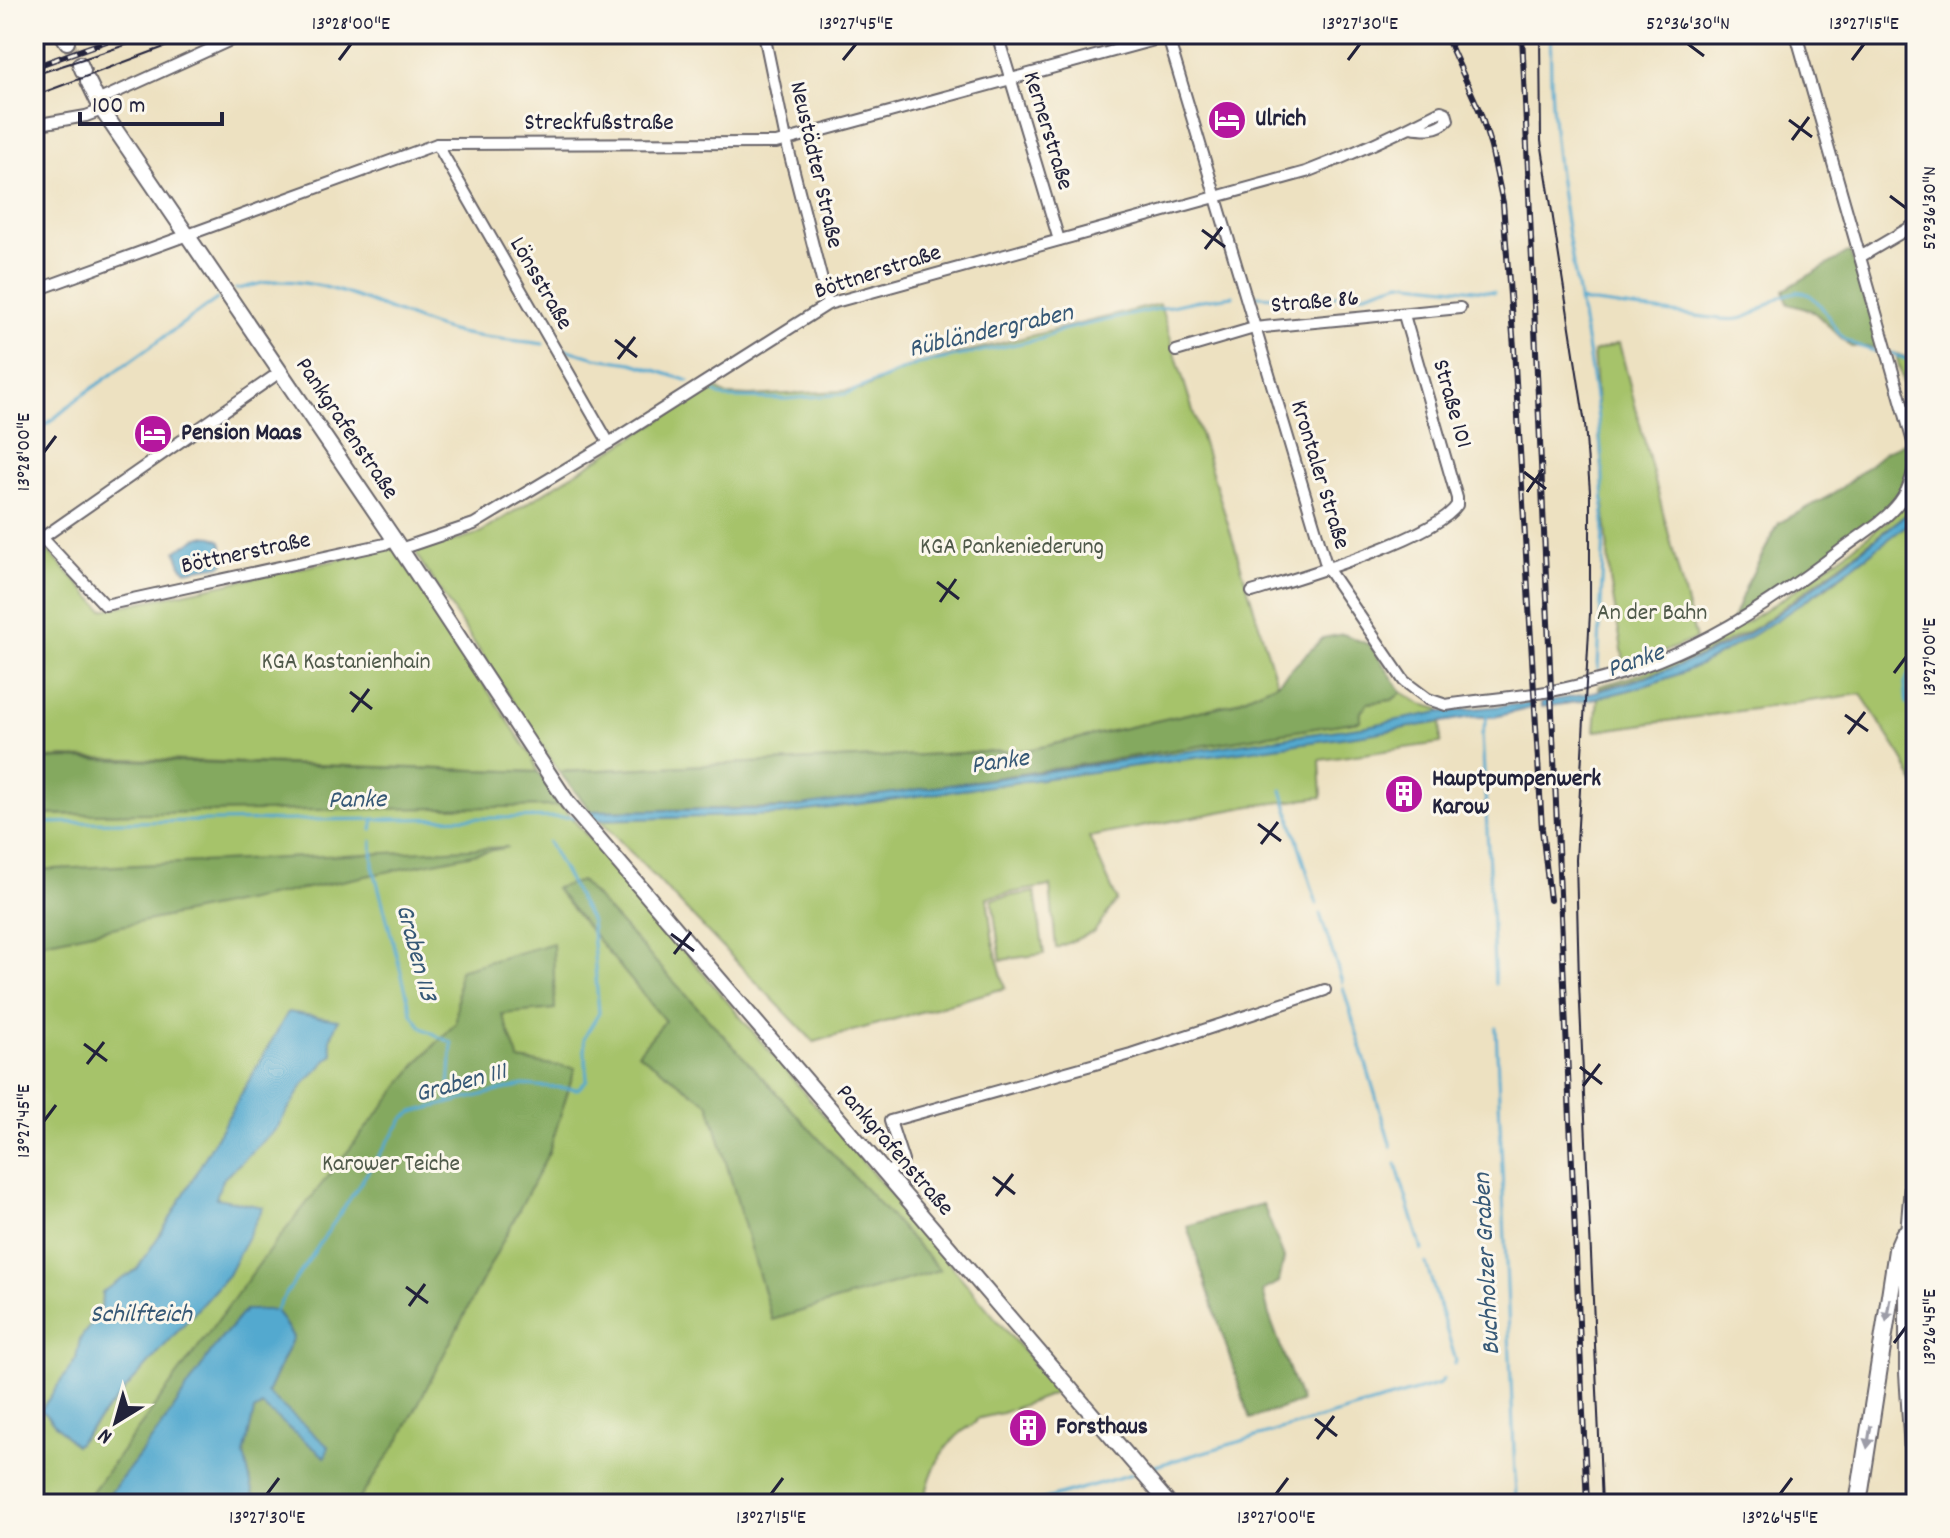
<svg xmlns="http://www.w3.org/2000/svg" width="1950" height="1538" font-family="Dekko,sans-serif">
<style>
.green{fill:#a6c36a;stroke:#647252;stroke-width:2}
.forest{fill:#84a95e;stroke:#53664c;stroke-width:2}
.water{fill:#53a9cf;stroke:#3a6685;stroke-width:2}
.lines{fill:none;stroke-linecap:round;stroke-linejoin:round}
.stream{stroke:#53a9cf;stroke-width:3}
.major-tunnel{stroke:#c4bba6;stroke-width:14;stroke-dasharray:14 7;stroke-linecap:butt}
.minor-casing{stroke:#69656a;stroke-width:14}
.major-casing{stroke:#69656a;stroke-width:18}
.highway-casing{stroke:#69656a;stroke-width:20}
.minor{stroke:#fff;stroke-width:10}
.major{stroke:#fff;stroke-width:14}
.highway{stroke:#fff;stroke-width:16}
.tram{stroke:#22223b;stroke-width:2}
.rail-casing{stroke:#22223b;stroke-width:6}
.rail{stroke:#fbf7ec;stroke-width:3;stroke-dasharray:9;stroke-linecap:butt}
.oneway{fill:#9c9ca7}
.ticks{fill:none;stroke:#22223b;stroke-width:3}
.labels{text-anchor:middle;dominant-baseline:central;stroke-width:6;stroke-linejoin:round;paint-order:stroke}
.poi-label{font-size:24px;font-weight:bold;fill:#22223b;stroke:#fbf7ec;text-anchor:start}
.street-label{font-size:24px;fill:#22223b;stroke:#fbf7ec}
.park-label{font-size:24px;fill:#505a4b;stroke:#fbf7ec}
.water-label{font-size:26px;font-style:italic;fill:#365876;stroke:#fbf7ec}
.neatline{fill:none;stroke:#22223b;stroke-width:3}
.ticks-label{font-size:20px;text-anchor:middle;fill:#22223b}
</style>
<rect width="100%" height="100%" fill="#fbf7ec"/>
<filter id="ink" filterUnits="userSpaceOnUse"><feTurbulence type="fractalNoise" baseFrequency=".0125" numOctaves="2"/><feDisplacementMap in="SourceGraphic" scale="16" xChannelSelector="R" yChannelSelector="G"/><feConvolveMatrix kernelMatrix="1 2 1 2 8 2 1 2 1" color-interpolation-filters="sRGB"/></filter>
<filter id="wash" filterUnits="userSpaceOnUse"><feTurbulence type="fractalNoise" baseFrequency=".006" numOctaves="4" result="noise"/><feDisplacementMap in="SourceGraphic" scale="32" xChannelSelector="R" yChannelSelector="G"/><feGaussianBlur stdDeviation="1.8" result="paint"/><feColorMatrix in="noise" values="0 0 0 0 0 0 0 0 0 0 0 0 0 0 0 0 0 1.4 0 .05"/><feComposite in="paint" operator="in"/></filter>
<g filter="url(#wash)">
<rect width="100%" height="100%" fill="#ede1c1"/>
<g class="green">
<path d="M1160,304L1277,683L1231,704L1028,750L559,772L417,556V551L478,534L713,387L727,395L750,396L861,390L913,365Z"/>
<path d="M1619,343L1696,639L1625,667L1610,580L1593,352Z"/>
<path d="M1896,354L1916,361V436Z"/>
<path d="M1916,477V507L1757,627L1681,665L1599,689V686C1716,655 1791,594 1885,523L1903,507Z"/>
<path d="M1916,518V666L1913,676L1916,787L1902,757L1861,694L1595,731L1598,697L1645,685L1709,660L1825,588Z"/>
<path d="M34,536L103,610L394,548L532,757L538,772L62,757L34,760Z"/>
<path d="M1402,692L1421,704L1440,709L1441,743L1320,760L1322,797L1251,806L1089,837L1117,900L1094,932L1056,948L1050,886L987,897L993,942L1005,988L814,1042L591,811L781,808L839,802L1360,721L1361,712L1368,703L1392,700Z"/>
<path d="M561,805L1058,1392L1002,1413L976,1419V1422C944,1441 930,1468 924,1504H34V815Z"/>
<path d="M1035,892L1044,954L1001,960L992,899Z"/>
</g>
<g class="forest">
<path d="M1850,252L1880,347H1851L1813,311L1788,304L1784,290Z"/>
<path d="M1907,441L1910,462L1907,481L1892,506L1765,601L1733,619L1746,586L1779,523L1835,493L1885,452Z"/>
<path d="M1343,634L1370,645L1402,692L1392,700L1368,703L1361,712L1360,721L839,802L781,808L591,811L559,772L1028,750L1231,704L1277,683L1323,638Z"/>
<path d="M60,758L538,772L561,806L34,815V760Z"/>
<path d="M508,847L34,944V870Z"/>
<path d="M581,881L940,1270L772,1320L709,1104L638,1053L665,1021L555,888Z"/>
<path d="M553,943L555,1009L502,1014L519,1060L575,1068L549,1152L400,1439L356,1504H256L244,1455L254,1411L263,1406L325,1456L267,1393L293,1337L276,1310H245L216,1345L162,1426L102,1504H83L265,1256L420,1060L456,1023L459,970Z"/>
<path d="M1263,1204L1284,1258L1279,1282L1263,1291L1269,1315L1301,1402L1250,1419L1187,1226Z"/>
</g>
<g class="water">
<path d="M1916,507V518C1850,569 1784,620 1711,659C1663,685 1594,701 1541,707V702C1607,693 1705,662 1760,626C1814,589 1864,547 1916,507Z"/>
<path d="M201,536L213,537L221,541L226,560L222,565L186,571L181,565L176,551Z"/>
<path d="M1531,703V708L1494,717H1472L1363,735L779,815L596,820L589,811L780,809L1367,726L1440,712Z"/>
<path d="M288,1012L338,1020L330,1040L333,1054L303,1085L277,1128L222,1180L216,1198L263,1207L228,1275L75,1446L41,1410L76,1359L80,1339L101,1310L102,1292L137,1269L168,1222Z"/>
<path d="M245,1310H276L293,1337L267,1393L329,1447L325,1457L262,1406L254,1411L244,1455L256,1504H102L162,1426L216,1345Z"/>
</g>
<g class="lines">
<g class="stream">
<path d="M1551,34C1546,171 1586,303 1600,438C1608,515 1601,592 1598,669"/>
<path d="M236,289C251,287 264,281 279,281C339,281 394,316 451,331C482,339 512,339 543,344"/>
<path d="M1257,296L1299,298L1362,294L1401,282L1494,292"/>
<path d="M1579,301L1720,319C1726,319 1733,320 1739,319C1759,316 1774,295 1796,292C1819,289 1830,326 1844,338C1854,346 1867,349 1879,352"/>
<path d="M565,349L596,358L632,363L689,381"/>
<path d="M1891,354L1916,362"/>
<path d="M712,391L725,398H734L786,399L846,394L918,364L1041,339L1062,330L1194,301L1233,296"/>
<path d="M34,435L80,397L217,299"/>
<path d="M1907,704L1905,684L1916,653"/>
<path d="M1488,713L1482,734L1495,984"/>
<path d="M1912,721L1916,729"/>
<path d="M1282,790L1317,904"/>
<path d="M1473,807H1485"/>
<path d="M34,823L574,817"/>
<path d="M372,830L374,819"/>
<path d="M372,841L373,866L412,1014L422,1028L452,1043L448,1104"/>
<path d="M1320,914L1342,982"/>
<path d="M1343,987L1391,1147"/>
<path d="M1496,1028L1516,1498"/>
<path d="M1396,1164L1422,1250"/>
<path d="M1426,1263L1456,1361L1454,1364"/>
<path d="M274,1312L404,1118L413,1112L523,1085L578,1089L587,1080L584,1038L599,1013L591,921L548,842"/>
<path d="M1155,1466L1440,1384L1443,1379"/>
<path d="M1028,1504L1132,1474"/>
</g>
</g>
</g>
<g filter="url(#ink)">
<g class="lines">
<path class="major-tunnel" d="M67,42L80,64"/>
<defs>
<g id="minor">
<path d="M764,34L786,140L828,304"/>
<path d="M997,34L1059,240"/>
<path d="M1167,34L1327,568L1404,681L1428,699L1446,705C1486,699 1527,697 1566,688C1676,665 1753,617 1841,550C1882,519 1915,506 1915,449L1796,34"/>
<path d="M97,101L244,34"/>
<path d="M34,125L86,116L102,110"/>
<path d="M437,144L609,443"/>
<path d="M1860,257L1916,224"/>
<path d="M34,291L437,144L776,143L1176,34"/>
<path d="M1176,351L1254,328L1460,308"/>
<path d="M34,529L105,605L385,544L394,539"/>
<path d="M42,538L280,372"/>
<path d="M400,549L474,524L609,443L828,304L1306,172C1353,154 1397,134 1441,111L1446,113L1448,120C1437,131 1424,129 1410,127"/>
<path d="M1252,592C1294,579 1436,538 1457,505V498L1404,315"/>
<path d="M886,1174L903,1161L890,1121L1131,1054L1325,990"/>
</g>
<g id="major">
<path d="M62,34L67,42"/>
<path d="M80,64L83,71"/>
<path d="M88,81L102,110L394,539L568,803L1169,1504"/>
</g>
<g id="highway">
<path d="M1916,1153L1908,1244V1373L1916,1498"/>
<path d="M1858,1504L1897,1250L1904,1234"/>
</g>
</defs>
<use href="#minor" class="minor-casing"/>
<use href="#major" class="major-casing"/>
<use href="#highway" class="highway-casing"/>
<use href="#minor" class="minor"/>
<use href="#major" class="major"/>
<use href="#highway" class="highway"/>
<g class="tram">
<path d="M1540,34L1541,141L1585,424L1590,492V613L1576,860L1579,982L1602,1504"/>
<path d="M34,75L159,34"/>
<path d="M34,96L199,34"/>
</g>
<defs>
<g id="rail">
<path d="M1445,34L1480,112L1491,147L1503,203L1514,348L1542,829L1550,900"/>
<path d="M1522,34L1587,1504"/>
<path d="M34,67L126,34"/>
</g>
</defs>
<use href="#rail" class="rail-casing"/>
<use href="#rail" class="rail"/>
</g>
<defs><path id="oneway-solid" d="M-6-.8H1V-3.2L6.5 0L1 3.2V.8H-6Z" transform="scale(2)"/></defs>
<g class="oneway">
<use href="#oneway-solid" transform="translate(1888 1310) rotate(99)"/>
<use href="#oneway-solid" transform="translate(1869 1437) rotate(99)"/>
</g>
</g>
<path class="ticks" d="M1688,44L1704,56M339,60L351,44M843,60L856,44M1348,60L1360,44M1852,60L1864,44M1789,120L1812,137M1792,140L1809,117M1890,196L1906,208M1202,230L1225,247M1205,249L1222,227M615,340L637,357M618,359L635,337M44,452L56,436M1524,472L1546,489M1527,492L1543,469M937,582L959,599M940,602L956,579M1894,673L1906,657M350,692L372,709M352,712L369,689M1845,715L1868,731M1848,734L1865,712M1258,824L1281,841M1261,844L1278,822M671,934L694,951M674,954L691,932M84,1044L107,1061M87,1064L104,1042M1580,1067L1602,1084M1583,1086L1600,1064M44,1121L56,1105M993,1177L1015,1194M996,1196L1013,1174M406,1287L428,1303M409,1306L425,1284M1894,1343L1906,1327M1315,1419L1337,1436M1317,1439L1334,1416M267,1494L279,1478M771,1494L783,1478M1276,1494L1288,1478M1780,1494L1792,1478"/>
<defs>
<symbol id="hotel-disc" viewBox="-11 -11 22 22"><circle r="9.5" fill="#b5179e" stroke="#fbf7ec"/><path d="M-6-4.5h1.5V1H6V5H4.5V3h-9V5H-6ZM-4 0a1.8 1.8 0 1 1 3.6 0ZM.5 0V-2.5h3Q6-2.5 6 0Z" fill="#fff"/></symbol>
<symbol id="building-disc" viewBox="-11 -11 22 22"><circle r="9.5" fill="#b5179e" stroke="#fbf7ec"/><path d="M-4-6H4V6H1V3H-1V6H-4ZM-2.5-4.3h1.7v1.8h-1.7ZM.8-4.3h1.7v1.8H.8ZM-2.5-1h1.7V.8h-1.7ZM.8-1h1.7V.8H.8Z" fill="#fff"/></symbol>
</defs>
<g fill-rule="evenodd">
<use href="#hotel-disc" x="1205" y="98" width="44" height="44"/>
<use href="#hotel-disc" x="131" y="412" width="44" height="44"/>
<use href="#building-disc" x="1382" y="772" width="44" height="44"/>
<use href="#building-disc" x="1006" y="1406" width="44" height="44"/>
</g>
<g class="labels">
<g class="poi-label">
<text x="1255" y="120">Ulrich</text>
<text x="181" y="434">Pension Maas</text>
<text x="1432" y="780">Hauptpumpenwerk<tspan x="1432" dy="28">Karow</tspan></text>
<text x="1056" y="1428">Forsthaus</text>
</g>
<g class="street-label">
<text x="599" y="124">Streckfußstraße</text>
<text transform="translate(1047 131) rotate(73)">Kernerstraße</text>
<text transform="translate(815 165) rotate(77)">Neustädter Straße</text>
<text transform="translate(878 273) rotate(-18)">Böttnerstraße</text>
<text transform="translate(540 284) rotate(60)">Lönsstraße</text>
<text transform="translate(1315 303) rotate(-5)">Straße 86</text>
<text transform="translate(1451 404) rotate(74)">Straße 101</text>
<text transform="translate(346 429) rotate(56)">Pankgrafenstraße</text>
<text transform="translate(1319 475) rotate(73)">Krontaler Straße</text>
<text transform="translate(246 554) rotate(-12)">Böttnerstraße</text>
<text transform="translate(894 1151) rotate(49)">Pankgrafenstraße</text>
</g>
<g class="park-label">
<text x="1012" y="548">KGA Pankeniederung</text>
<text x="1652" y="614">An der Bahn</text>
<text x="346" y="663">KGA Kastanienhain</text>
<text x="391" y="1165">Karower Teiche</text>
</g>
<g class="water-label">
<text transform="translate(991 332) rotate(-13)">Rübländergraben</text>
<text transform="translate(1636 662) rotate(-19)">Panke</text>
<text transform="translate(1000 763) rotate(-8)">Panke</text>
<text transform="translate(357 801) rotate(-1)">Panke</text>
<text transform="translate(415 953) rotate(75)">Graben 113</text>
<text transform="translate(461 1084) rotate(-15)">Graben 111</text>
<text transform="translate(1488 1264) rotate(-93)">Buchholzer Graben</text>
<text x="141" y="1315">Schilfteich</text>
</g>
</g>
<rect width="1950" height="1538" fill="none" stroke="#fbf7ec" stroke-width="88"/>
<g transform="translate(116 1422) rotate(217)" stroke="#fbf7ec" stroke-width="6" paint-order="stroke">
<path d="M0-6L14 30L0 20L-14 30Z" fill="#22223b"/>
<text y="-12" font-size="22" font-weight="bold" text-anchor="middle" fill="#22223b">N</text>
</g>
<path d="M80 112v12h142v-12" fill="none" stroke="#22223b" stroke-width="4"/>
<text x="92" y="112" font-size="24" fill="#22223b" stroke="#fbf7ec" stroke-width="6" paint-order="stroke">100 m</text>
<rect x="44" y="44" width="1862" height="1450" class="neatline"/>
<g class="ticks-label">
<text x="351" y="29">13°28'00"E</text>
<text x="856" y="29">13°27'45"E</text>
<text x="1360" y="29">13°27'30"E</text>
<text x="1688" y="29">52°36'30"N</text>
<text x="1864" y="29">13°27'15"E</text>
<text transform="translate(1928 208) rotate(-90)" y="7">52°36'30"N</text>
<text transform="translate(22 452) rotate(-90)" y="7">13°28'00"E</text>
<text transform="translate(1928 657) rotate(-90)" y="7">13°27'00"E</text>
<text transform="translate(22 1121) rotate(-90)" y="7">13°27'45"E</text>
<text transform="translate(1928 1327) rotate(-90)" y="7">13°26'45"E</text>
<text x="267" y="1523">13°27'30"E</text>
<text x="771" y="1523">13°27'15"E</text>
<text x="1276" y="1523">13°27'00"E</text>
<text x="1780" y="1523">13°26'45"E</text>
</g>
</svg>
